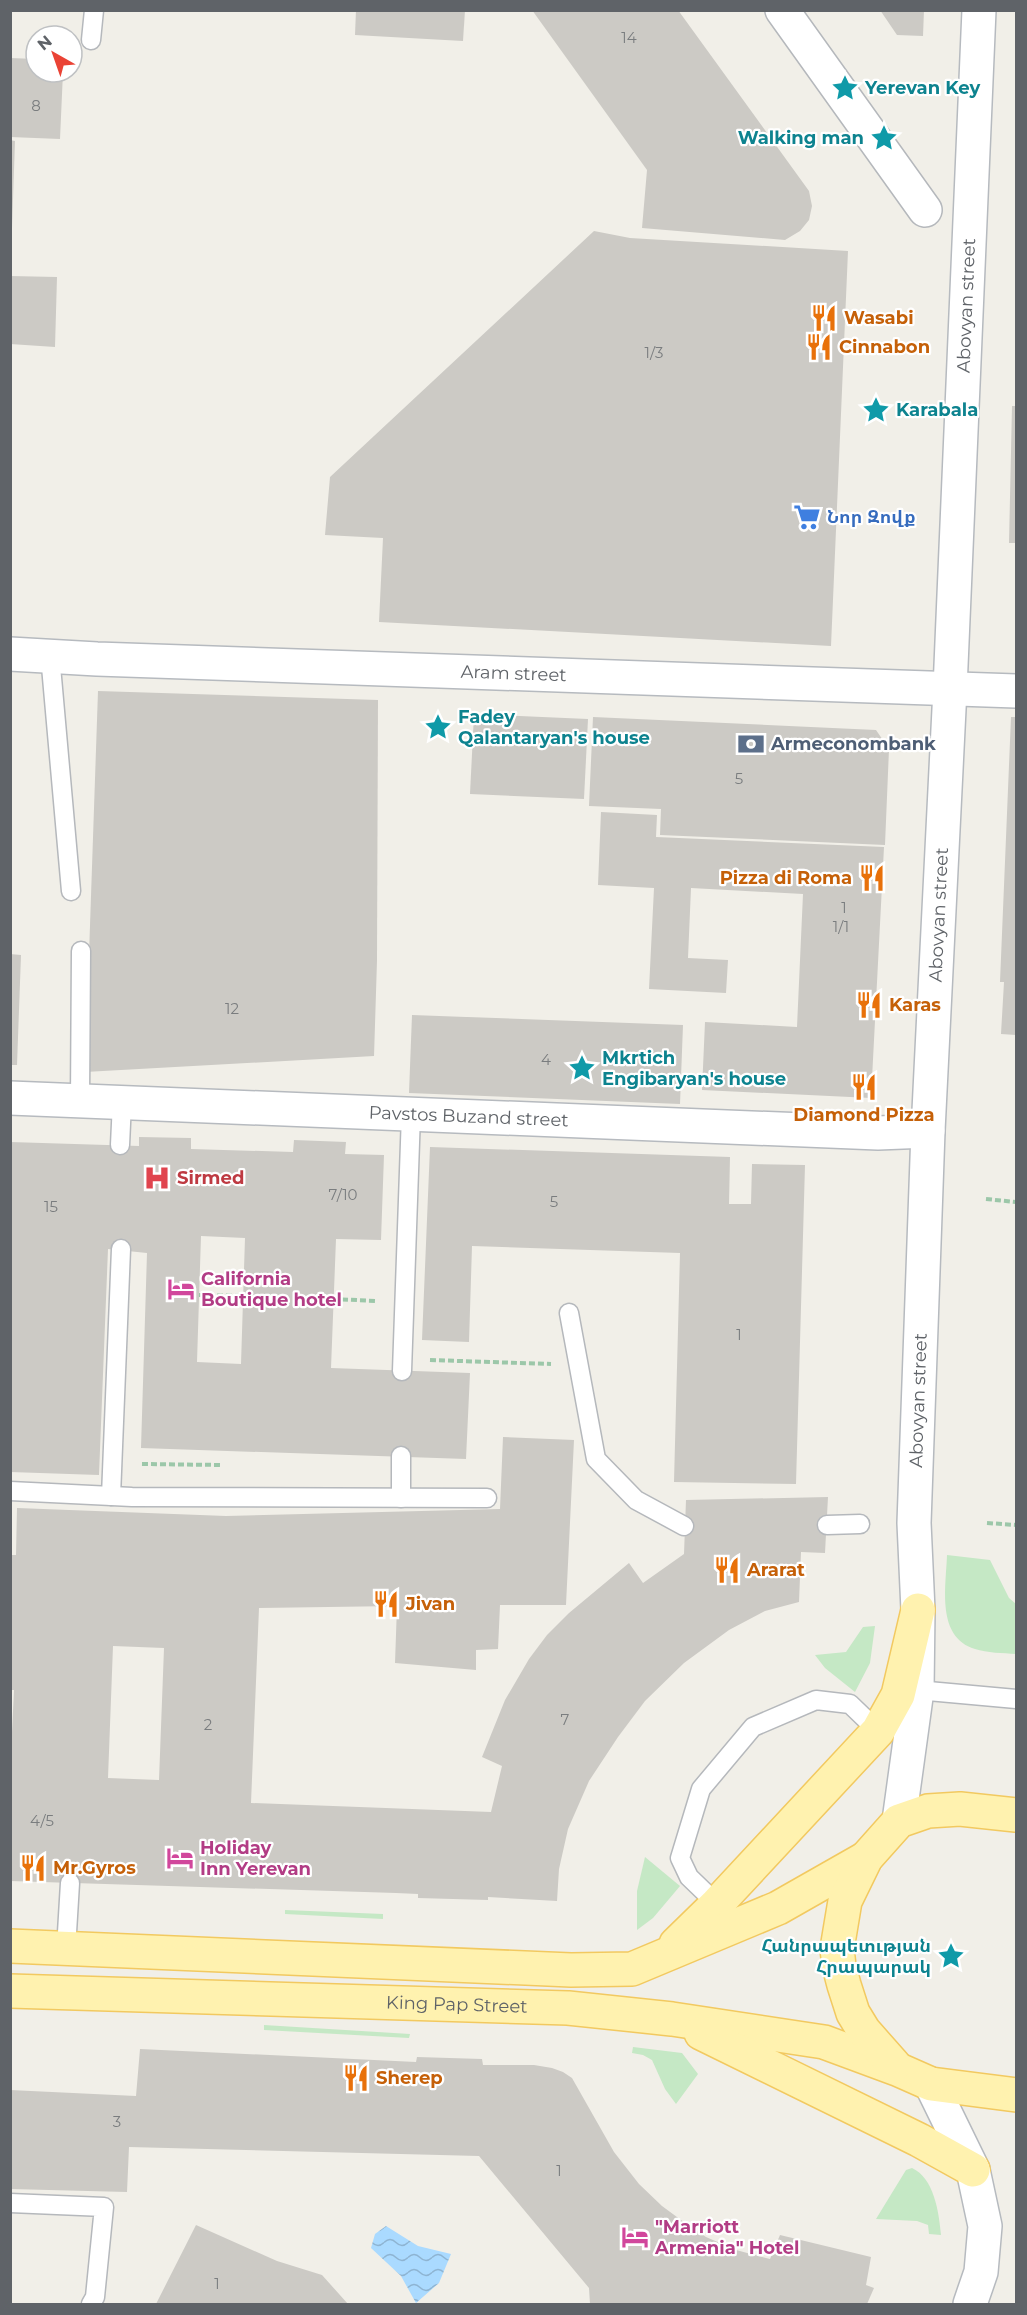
<svg xmlns="http://www.w3.org/2000/svg" width="1027" height="2315" font-family="Montserrat,'Noto Sans Armenian',sans-serif">
<style>
.grass{fill:#c5e8c5}
.water{fill:url(#water-waves)}
.building{fill:#cccac5;fill-rule:evenodd}
.lines{fill:none;stroke-linecap:round;stroke-linejoin:round}
.lane-casing{stroke:#b5b8bc;stroke-width:21}
.street-casing{stroke:#b5b8bc;stroke-width:36}
.secondary-casing{stroke:#b6babf;stroke-width:36}
.primary-casing{stroke:#f2c960;stroke-width:36}
.path{stroke:#9cc7a9;stroke-width:4;stroke-dasharray:6 3;stroke-linecap:butt}
.lane{stroke:#fff;stroke-width:18}
.street{stroke:#fff;stroke-width:33}
.secondary{stroke:#fff;stroke-width:33}
.primary{stroke:#fff2af;stroke-width:33}
.labels{text-anchor:middle;dominant-baseline:central;stroke-width:4.5;stroke-linejoin:round;paint-order:stroke}
.number-label{font-size:15px;fill:#7a7d7f}
.culture-label{font-size:18px;font-weight:bold;fill:#0d838f;stroke:#fff;text-anchor:start}
.street-label{font-size:18px;fill:#5f6368;stroke:#fff}
.food-label{font-size:18px;font-weight:bold;fill:#c56008;stroke:#fff;text-anchor:start}
.shop-label{font-size:18px;font-weight:bold;fill:#366cbe;stroke:#fff;text-anchor:start}
.service-label{font-size:18px;font-weight:bold;fill:#4e5e75;stroke:#fff;text-anchor:start}
.health-label{font-size:18px;font-weight:bold;fill:#be3a42;stroke:#fff;text-anchor:start}
.hotel-label{font-size:18px;font-weight:bold;fill:#b23c85;stroke:#fff;text-anchor:start}
</style>
<defs>
<pattern id="water-waves" width="16" height="10" patternUnits="userSpaceOnUse" patternTransform="scale(1.5)"><rect width="16" height="10" fill="#aadaff"/><path d="M0 5q4-4 8 0t8 0" fill="none" stroke="#8eb4d2"/></pattern>
</defs>
<rect width="100%" height="100%" fill="#f1efe8"/>
<g class="grass">
<path d="M947,1555L990,1560L1009,1598L1016,1604V1654C1003,1653 987,1653 975,1649C936,1637 946,1587 947,1555Z"/>
<path d="M875,1626L870,1663L855,1692L825,1668L815,1655L846,1652L863,1627Z"/>
<path d="M645,1857L680,1886L653,1918L637,1930V1891Z"/>
<path d="M285,1910L383,1914V1919L285,1914Z"/>
<path d="M264,2025L410,2034L409,2038L264,2030Z"/>
<path d="M633,2047L682,2053L698,2074L676,2104L665,2089L652,2060L643,2055L632,2053Z"/>
<path d="M912,2168C934,2178 939,2212 941,2235L929,2234L928,2225L917,2221L876,2219L906,2170Z"/>
</g>
<path class="water" d="M386,2226L418,2246L451,2254L439,2283L416,2303L401,2276L371,2248L375,2234Z"/>
<g class="building">
<path d="M356,10H465L463,41L355,35Z"/>
<path d="M532,10H678L809,191L812,206L809,220L800,231L785,240L642,228L647,170Z"/>
<path d="M880,10H924L923,36L897,35Z"/>
<path d="M10,58L36,59V72H63L60,139L10,137Z"/>
<path d="M10,140L15,141L12,228H10Z"/>
<path d="M594,231L630,238L848,251L831,646L379,622L383,538L325,535L330,477Z"/>
<path d="M10,276L57,277L55,347L10,344Z"/>
<path d="M1012,406H1016V543H1009Z"/>
<path d="M98,691L378,700L377,960L374,1056L85,1072Z"/>
<path d="M474,714L588,719L584,799L470,794Z"/>
<path d="M593,717L876,730L889,749L885,845L660,835L661,809L589,806Z"/>
<path d="M1011,717H1016V1035L1001,1034L1004,982H1000Z"/>
<path d="M601,812L657,815L656,837L884,847L871,1098L702,1090L705,1022L797,1027L803,894L691,888L688,958L728,960L726,993L649,989L654,888L598,885Z"/>
<path d="M10,954L21,955L17,1065H10Z"/>
<path d="M412,1015L683,1025L680,1104L409,1093Z"/>
<path d="M139,1137L191,1138V1149L293,1152L294,1140L346,1142L345,1154L384,1155L381,1240L336,1239L331,1368L470,1373L466,1459L141,1448L147,1253L108,1249L99,1475L10,1472V1142L139,1146ZM201,1236L245,1238L241,1364L197,1362Z"/>
<path d="M430,1147L730,1157L729,1204H751L752,1164L805,1165L796,1484L674,1482L680,1253L472,1246L469,1342L422,1340Z"/>
<path d="M503,1437L574,1440L566,1605H500L498,1649L476,1650V1670L395,1663L397,1606L259,1608L251,1803L491,1812L502,1766L482,1757L505,1700L529,1659L547,1635L569,1613L629,1563L643,1583L684,1554L686,1500L828,1497L825,1553L801,1552L799,1602L765,1611L729,1630L684,1663L645,1701L618,1737L589,1781L568,1829L559,1869L557,1901L488,1897V1900L418,1898V1894L396,1893L10,1881V1774L14,1690H10V1555H16L17,1508L226,1516L500,1509ZM113,1646L164,1648L159,1780L108,1778Z"/>
<path d="M140,2049L416,2062L417,2057L482,2059L483,2065H534L552,2068L563,2072L572,2078L614,2152L639,2184L662,2206L681,2220L706,2237L736,2250L770,2259L780,2235L871,2257L866,2285L874,2288L867,2304H590L589,2288L479,2156L129,2147L127,2192L10,2189V2090L136,2096Z"/>
<path d="M196,2225L277,2261L322,2275L348,2304H156Z"/>
</g>
<g class="lines">
<defs>
<g id="lane">
<path d="M91,40L94,10"/>
<path d="M50,655L71,891"/>
<path d="M80,1100L81,951"/>
<path d="M120,1145L122,1102"/>
<path d="M569,1313L596,1459L636,1500L684,1526"/>
<path d="M402,1371L411,1114"/>
<path d="M10,1491L132,1497L487,1498"/>
<path d="M111,1496L121,1249"/>
<path d="M401,1498V1456"/>
<path d="M827,1525L860,1524"/>
<path d="M917,1690L1016,1699"/>
<path d="M717,1904L689,1877L680,1858L701,1789L753,1727L816,1700L850,1704L878,1731"/>
<path d="M66,1949L70,1883"/>
<path d="M10,2203L104,2207L95,2297L91,2304"/>
</g>
<path id="street" d="M782,10L925,210"/>
<g id="secondary">
<path id="s1" d="M10,654L97,659L1016,691"/>
<path id="s2" d="M10,1098L878,1133L928,1131"/>
<path id="s3" d="M899,1821L917,1690L918,1610L914,1523L928,1131L950,689L979,10"/>
<path d="M931,2084L973,2170L985,2226L981,2272L970,2304"/>
</g>
<g id="primary">
<path d="M676,1944L717,1904L878,1731L898,1695L918,1610"/>
<path d="M10,1946L571,1970L632,1969L778,1908L866,1858"/>
<path id="s4" d="M10,1991L568,2008L672,2019L824,2042L897,2069L931,2084L1016,2095"/>
<path d="M701,2033L919,2140L973,2170"/>
<path d="M894,2065L864,2031L853,2013L844,1985L839,1966L837,1949L845,1901L866,1858L899,1821L928,1811L960,1809L1016,1815"/>
</g>
</defs>
<use href="#lane" class="lane-casing"/>
<use href="#street" class="street-casing"/>
<use href="#secondary" class="secondary-casing"/>
<use href="#primary" class="primary-casing"/>
<g class="path">
<path d="M986,1199L1016,1202"/>
<path d="M199,1295L243,1296"/>
<path d="M333,1299L377,1301"/>
<path d="M430,1360L551,1364"/>
<path d="M142,1464L221,1465"/>
<path d="M987,1523L1016,1525"/>
</g>
<use href="#lane" class="lane"/>
<use href="#street" class="street"/>
<use href="#secondary" class="secondary"/>
<use href="#primary" class="primary"/>
</g>
<defs>
<symbol id="sight-bare" viewBox="-9 -9 18 18"><path d="M0-6L1.8-2.2L6-1.7L2.9 1.2L3.7 5.4L0 3.3L-3.7 5.4L-2.9 1.2L-6-1.7L-1.8-2.2Z" fill="#0f9aa8" stroke="#fff" stroke-width="2.5" paint-order="stroke"/></symbol>
<symbol id="restaurant-bare" viewBox="-9 -9 18 18"><path d="M-5-6h1v4h1v-4h1v4h1v-4h1v5L-1.5 .5V6h-2V.5L-5-1ZM5-6V6H3V1.5H1.5Q1.5-4 5-6Z" fill="#e8710a" stroke="#fff" stroke-width="2.5" paint-order="stroke"/></symbol>
<symbol id="supermarket-bare" viewBox="-9 -9 18 18"><path d="M-6-5.5h2.5l.6 2H6L4.5 2H-2.5L-4.4-4H-6ZM-1.5 3.2a1.3 1.3 0 1 0 .1 0ZM3 3.2a1.3 1.3 0 1 0 .1 0Z" fill="#3f7fe0" stroke="#fff" stroke-width="2.5" paint-order="stroke"/></symbol>
<symbol id="bank-bare" viewBox="-9 -9 18 18"><path d="M-6-4H6V4H-6ZM0-2.3a2.3 2.3 0 1 0 0 4.6a2.3 2.3 0 1 0 0-4.6Z" fill="#5c6f8a" stroke="#fff" stroke-width="2.5" paint-order="stroke"/></symbol>
<symbol id="hospital-bare" viewBox="-9 -9 18 18"><path d="M-5-5h3v3.5h4V-5h3V5h-3V1.5h-4V5h-3Z" fill="#e0444e" stroke="#fff" stroke-width="2.5" paint-order="stroke"/></symbol>
<symbol id="hotel-bare" viewBox="-9 -9 18 18"><path d="M-6-4.5h1.5V1H6V5H4.5V3h-9V5H-6ZM-4 0a1.8 1.8 0 1 1 3.6 0ZM.5 0V-2.5h3Q6-2.5 6 0Z" fill="#d1479c" stroke="#fff" stroke-width="2.5" paint-order="stroke"/></symbol>
</defs>
<g fill-rule="evenodd">
<use href="#sight-bare" x="826" y="69" width="38" height="38"/>
<use href="#sight-bare" x="865" y="119" width="38" height="38"/>
<use href="#restaurant-bare" x="805" y="299" width="38" height="38"/>
<use href="#restaurant-bare" x="800" y="328" width="38" height="38"/>
<use href="#sight-bare" x="857" y="391" width="38" height="38"/>
<use href="#supermarket-bare" x="788" y="498" width="38" height="38"/>
<use href="#sight-bare" x="419" y="708" width="38" height="38"/>
<use href="#bank-bare" x="732" y="725" width="38" height="38"/>
<use href="#restaurant-bare" x="853" y="859" width="38" height="38"/>
<use href="#restaurant-bare" x="850" y="986" width="38" height="38"/>
<use href="#sight-bare" x="563" y="1049" width="38" height="38"/>
<use href="#restaurant-bare" x="845" y="1068" width="38" height="38"/>
<use href="#hospital-bare" x="138" y="1159" width="38" height="38"/>
<use href="#hotel-bare" x="162" y="1270" width="38" height="38"/>
<use href="#restaurant-bare" x="708" y="1551" width="38" height="38"/>
<use href="#restaurant-bare" x="367" y="1585" width="38" height="38"/>
<use href="#hotel-bare" x="161" y="1839" width="38" height="38"/>
<use href="#restaurant-bare" x="14" y="1849" width="38" height="38"/>
<use href="#sight-bare" x="932" y="1937" width="38" height="38"/>
<use href="#restaurant-bare" x="337" y="2059" width="38" height="38"/>
<use href="#hotel-bare" x="616" y="2218" width="38" height="38"/>
</g>
<g class="labels">
<g class="number-label">
<text x="629" y="37">14</text>
<text x="36" y="105">8</text>
<text x="654" y="352">1/3</text>
<text x="739" y="778">5</text>
<text x="844" y="907">1</text>
<text x="841" y="926">1/1</text>
<text x="232" y="1008">12</text>
<text x="546" y="1059">4</text>
<text x="343" y="1194">7/10</text>
<text x="554" y="1201">5</text>
<text x="51" y="1206">15</text>
<text x="739" y="1334">1</text>
<text x="565" y="1719">7</text>
<text x="208" y="1724">2</text>
<text x="42" y="1820">4/5</text>
<text x="117" y="2121">3</text>
<text x="559" y="2170">1</text>
<text x="217" y="2283">1</text>
</g>
<g class="culture-label">
<text x="865" y="88">Yerevan Key</text>
<text x="864" y="138" text-anchor="end">Walking man</text>
<text x="896" y="410">Karabala</text>
<text x="458" y="717">Fadey<tspan x="458" dy="21">Qalantaryan's house</tspan></text>
<text x="602" y="1058">Mkrtich<tspan x="602" dy="21">Engibaryan's house</tspan></text>
<text x="931" y="1946" text-anchor="end">Հանրապետւթյան<tspan x="931" dy="21">Հրապարակ</tspan></text>
</g>
<g class="street-label">
<text stroke="none"><textPath href="#s3" startOffset="1518">Abovyan street</textPath></text>
<text stroke="none"><textPath href="#s1" startOffset="504">Aram street</textPath></text>
<text stroke="none"><textPath href="#s3" startOffset="908">Abovyan street</textPath></text>
<text stroke="none"><textPath href="#s2" startOffset="459">Pavstos Buzand street</textPath></text>
<text stroke="none"><textPath href="#s3" startOffset="422">Abovyan street</textPath></text>
<text stroke="none"><textPath href="#s4" startOffset="447">King Pap Street</textPath></text>
</g>
<g class="food-label">
<text x="844" y="318">Wasabi</text>
<text x="839" y="347">Cinnabon</text>
<text x="852" y="878" text-anchor="end">Pizza di Roma</text>
<text x="889" y="1005">Karas</text>
<text x="864" y="1115" text-anchor="middle">Diamond Pizza</text>
<text x="747" y="1570">Ararat</text>
<text x="406" y="1604">Jivan</text>
<text x="53" y="1868">Mr.Gyros</text>
<text x="376" y="2078">Sherep</text>
</g>
<g class="shop-label">
<text x="827" y="517">Նոր Զովք</text>
</g>
<g class="service-label">
<text x="771" y="744">Armeconombank</text>
</g>
<g class="health-label">
<text x="177" y="1178">Sirmed</text>
</g>
<g class="hotel-label">
<text x="201" y="1279">California<tspan x="201" dy="21">Boutique hotel</tspan></text>
<text x="200" y="1848">Holiday<tspan x="200" dy="21">Inn Yerevan</tspan></text>
<text x="655" y="2227">"Marriott<tspan x="655" dy="21">Armenia" Hotel</tspan></text>
</g>
</g>
<rect width="1027" height="2315" fill="none" stroke="#5f6368" stroke-width="24"/>
<g transform="translate(54 54) rotate(320)"><circle r="28" fill="#ffffff" stroke="#bfc1c3" stroke-width="1.5"/>
<path d="M0-4.5L10 22L0 15L-10 22Z" fill="#ea4335"/>
<text y="-9" font-size="16" font-weight="bold" text-anchor="middle" fill="#5f6368">N</text>
</g>
</svg>
